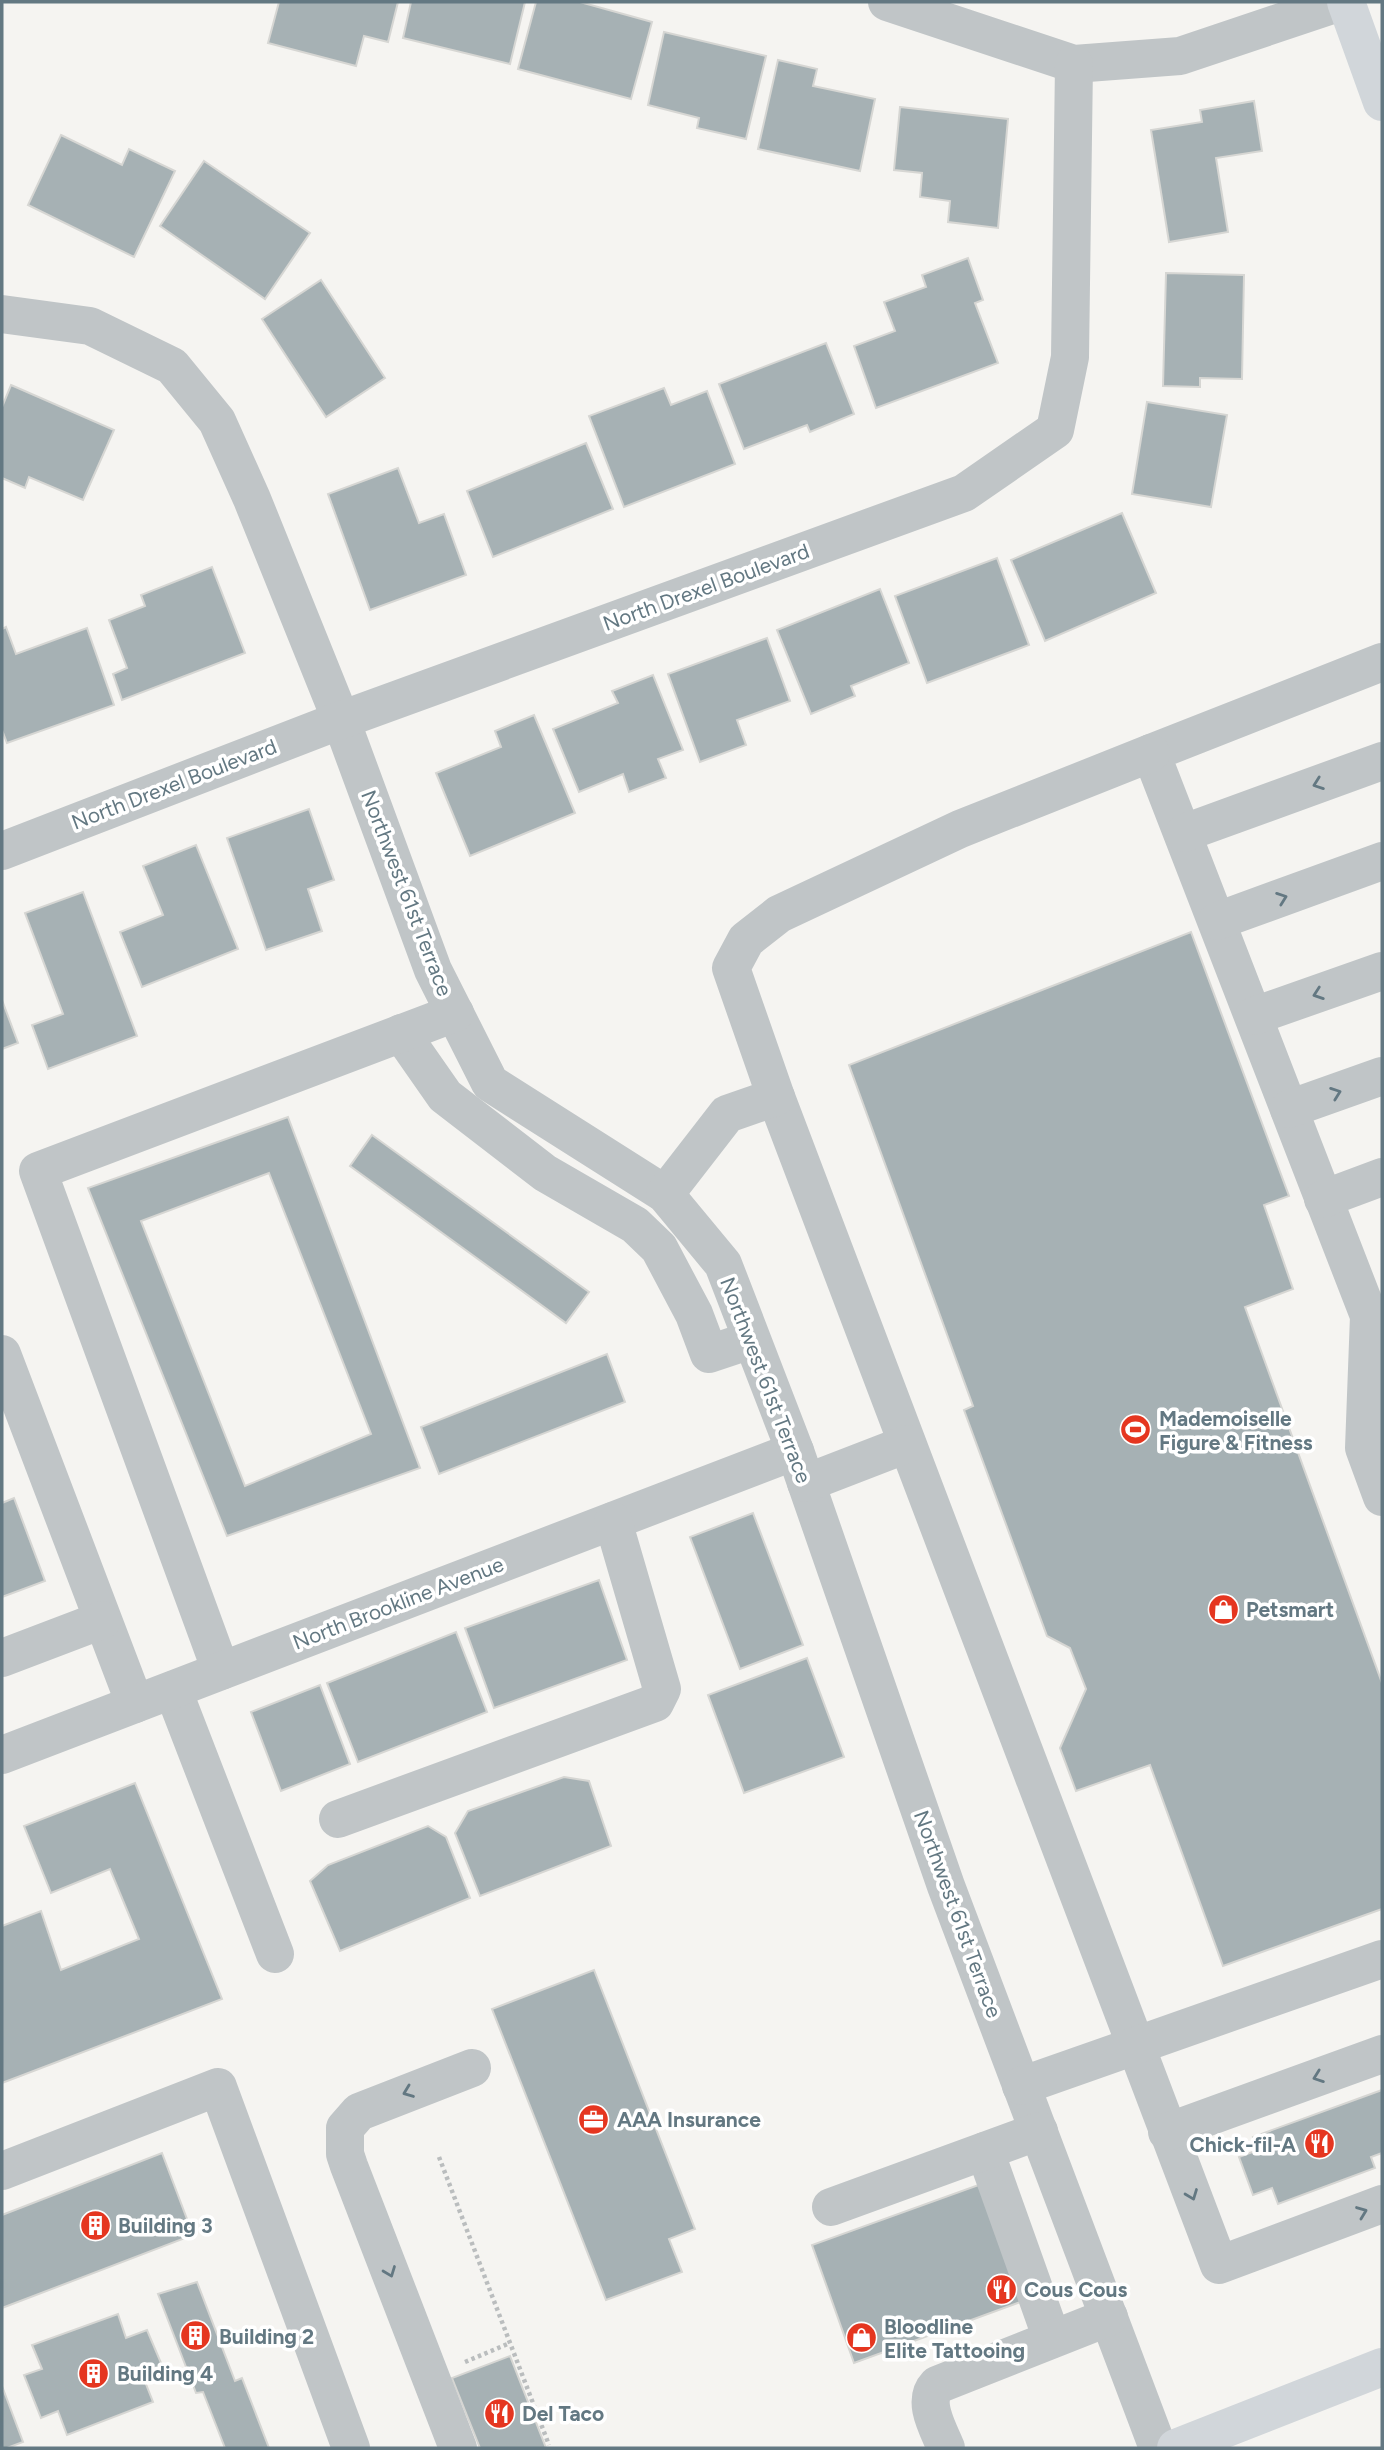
<svg xmlns="http://www.w3.org/2000/svg" width="1384" height="2450" font-family="Figtree,sans-serif">
<style>
.building{fill:#a6b1b4;stroke:#d6d6d3;stroke-width:2;fill-rule:evenodd}
.lines{fill:none;stroke-linecap:round;stroke-linejoin:round}
.path{stroke:#babdbe;stroke-width:4.5;stroke-dasharray:3.5 3.5;stroke-linecap:butt}
.minor{stroke:#c0c5c7;stroke-width:38}
.major{stroke:#d1d6da;stroke-width:38}
.oneway{stroke:#637882}
.labels{text-anchor:middle;dominant-baseline:central;stroke-width:7;stroke-linejoin:round;paint-order:stroke}
.street-label{font-size:21px;fill:#637882;stroke:#fff}
.poi-label{font-size:21px;font-weight:bold;fill:#637882;stroke:#fff;text-anchor:start}
</style>
<rect width="100%" height="100%" fill="#f5f4f1"/>
<g class="building">
<path d="M279,2H398L388,42L364,36L356,66L268,43Z"/>
<path d="M411,2H525L510,64L403,38Z"/>
<path d="M536,2H580L652,22L631,99L518,69Z"/>
<path d="M664,32L766,56L746,139L697,128L699,118L648,105Z"/>
<path d="M778,60L817,69L813,86L875,99L860,171L758,149Z"/>
<path d="M1254,101L1262,151L1216,158L1228,232L1169,242L1151,130L1202,122L1200,110Z"/>
<path d="M900,107L1008,119L998,228L948,222L950,201L920,197L922,173L894,170Z"/>
<path d="M61,135L122,165L129,149L175,171L134,257L28,205Z"/>
<path d="M204,161L310,233L265,299L160,226Z"/>
<path d="M968,258L983,300L975,303L998,363L876,408L854,346L895,331L884,302L926,287L922,275Z"/>
<path d="M1166,273L1244,275L1242,379L1200,378V387L1163,386Z"/>
<path d="M321,280L385,378L326,417L262,319Z"/>
<path d="M826,343L854,414L810,432L807,425L744,449L719,384Z"/>
<path d="M11,385L114,430L83,500L29,477L25,488L2,478V407Z"/>
<path d="M664,388L671,405L707,391L735,464L624,507L589,416Z"/>
<path d="M1147,402L1227,415L1211,507L1132,494Z"/>
<path d="M586,443L613,509L493,557L467,491Z"/>
<path d="M398,468L419,523L444,514L466,575L370,610L328,494Z"/>
<path d="M1122,513L1156,593L1045,641L1011,560Z"/>
<path d="M997,558L1029,645L927,683L895,596Z"/>
<path d="M212,567L245,653L122,700L113,674L127,668L109,620L145,606L141,595Z"/>
<path d="M880,589L909,663L851,686L855,696L811,714L777,630Z"/>
<path d="M6,627L16,654L87,628L114,705L7,743L2,730V629Z"/>
<path d="M767,638L790,701L737,720L746,745L700,762L668,674Z"/>
<path d="M653,675L683,750L658,759L666,778L629,792L623,774L579,792L553,729L618,703L612,691Z"/>
<path d="M534,715L575,813L470,856L436,773L501,747L495,731Z"/>
<path d="M309,809L334,880L308,889L322,931L266,950L227,838Z"/>
<path d="M196,845L238,949L142,987L120,932L163,915L143,866Z"/>
<path d="M83,892L137,1036L48,1069L32,1025L63,1014L25,913Z"/>
<path d="M1191,932L1289,1196L1264,1205L1293,1289L1245,1307L1382,1683V1909L1223,1966L1150,1765L1076,1791L1060,1748L1086,1689L1070,1648L1047,1636L964,1410L973,1406L849,1065Z"/>
<path d="M2,1000L18,1043L2,1049Z"/>
<path d="M288,1117L420,1468L227,1536L88,1188ZM269,1173L371,1434L245,1486L141,1221Z"/>
<path d="M372,1135L589,1292L566,1323L350,1166Z"/>
<path d="M607,1354L625,1402L439,1474L421,1427Z"/>
<path d="M14,1498L45,1581L2,1597V1503Z"/>
<path d="M753,1513L803,1645L740,1669L690,1537Z"/>
<path d="M599,1580L627,1660L494,1708L465,1628Z"/>
<path d="M456,1632L487,1712L358,1762L327,1683Z"/>
<path d="M807,1658L844,1757L744,1793L708,1695Z"/>
<path d="M320,1685L350,1764L281,1791L251,1712Z"/>
<path d="M564,1777L589,1781L611,1846L480,1896L455,1833L468,1811Z"/>
<path d="M135,1783L222,1999L2,2083V1926L41,1911L61,1970L139,1939L110,1869L51,1893L24,1826Z"/>
<path d="M428,1826L446,1837L470,1898L340,1951L310,1881L328,1865Z"/>
<path d="M594,1970L695,2229L669,2239L682,2272L606,2300L492,2009Z"/>
<path d="M1382,2090V2153L1371,2157L1375,2168L1278,2204L1272,2188L1253,2195L1239,2157L1258,2150L1253,2137Z"/>
<path d="M162,2153L193,2235L2,2308V2215Z"/>
<path d="M984,2183L1026,2300L854,2363L812,2245Z"/>
<path d="M197,2282L235,2381L242,2378L269,2448H225L203,2392L196,2393L158,2294Z"/>
<path d="M118,2314L126,2338L147,2330L164,2370L144,2379L153,2402L67,2435L58,2411L41,2418L24,2375L42,2369L32,2345Z"/>
<path d="M510,2356L546,2448H480L452,2378Z"/>
<path d="M2,2386L23,2442L7,2448H2Z"/>
</g>
<g class="lines">
<g class="path">
<path d="M439,2157L549,2445"/>
<path d="M465,2362L510,2343"/>
</g>
<g class="minor">
<path d="M887,2L1074,64L1180,56L1341,2"/>
<path d="M2,314L90,326L172,366L217,421L252,499L341,720L433,970L490,1083L665,1194L723,1264L795,1451L946,1886L1158,2448"/>
<path d="M1382,662L1151,753L1369,1316L1364,1448L1382,1497"/>
<path d="M1184,833L1382,761"/>
<path d="M2,851L341,720L964,493L1055,430L1070,357L1074,64"/>
<path d="M1217,921L1382,861"/>
<path d="M1254,1016L1382,971"/>
<path d="M401,1033L445,1096L545,1173L635,1225L659,1248L694,1314L709,1354L751,1340"/>
<path d="M776,1097L1219,2265L1382,2204"/>
<path d="M1289,1109L1382,1076"/>
<path d="M665,1194L727,1114L776,1097L731,968L746,940L779,914L960,829L1151,753"/>
<path d="M1323,1199L1382,1177"/>
<path d="M2,1354L135,1704"/>
<path d="M806,1483L907,1444"/>
<path d="M2,1658L102,1620"/>
<path d="M221,1671L38,1171L455,1013"/>
<path d="M173,1690L275,1954"/>
<path d="M2,1755L795,1451"/>
<path d="M338,1819L655,1703L662,1689L613,1521"/>
<path d="M1021,2086L1382,1959"/>
<path d="M1167,2132L1382,2054"/>
<path d="M985,2151L1052,2339"/>
<path d="M2,2171L218,2087L351,2448"/>
<path d="M831,2207L1039,2131"/>
<path d="M458,2448L349,2166L345,2154V2128L359,2112L472,2068"/>
<path d="M946,2448C939,2430 921,2402 937,2385L1109,2317"/>
</g>
<g class="major">
<path d="M1346,2L1382,102"/>
<path d="M1176,2448L1382,2367"/>
</g>
</g>
<defs><path id="oneway-chevron" d="M-2-3.5L2.5 0L-2 3.5" fill="none" stroke-width="1.6" stroke-linecap="round" stroke-linejoin="round" transform="scale(1.75)"/></defs>
<g class="oneway">
<use href="#oneway-chevron" transform="translate(1318 784) rotate(160)"/>
<use href="#oneway-chevron" transform="translate(1282 898) rotate(-20)"/>
<use href="#oneway-chevron" transform="translate(1318 994) rotate(161)"/>
<use href="#oneway-chevron" transform="translate(1336 1093) rotate(-20)"/>
<use href="#oneway-chevron" transform="translate(1318 2077) rotate(160)"/>
<use href="#oneway-chevron" transform="translate(408 2092) rotate(159)"/>
<use href="#oneway-chevron" transform="translate(1192 2195) rotate(69)"/>
<use href="#oneway-chevron" transform="translate(1362 2212) rotate(-21)"/>
<use href="#oneway-chevron" transform="translate(390 2272) rotate(69)"/>
</g>
<defs>
<symbol id="stadium-disc" viewBox="-11 -11 22 22"><circle r="9.5" fill="#e53620" stroke="#fff"/><path d="M0-5a6.5 5 0 1 0 0 10a6.5 5 0 1 0 0-10ZM-3.5-1.8h7v3.6h-7Z" fill="#fff"/></symbol>
<symbol id="shop-disc" viewBox="-11 -11 22 22"><circle r="9.5" fill="#e53620" stroke="#fff"/><path d="M-5-2.5h2.3a2.7 3.5 0 0 1 5.4 0H5L5.5 6h-11ZM-1.5-2.5h3a1.5 2.3 0 0 0-3 0Z" fill="#fff"/></symbol>
<symbol id="office-disc" viewBox="-11 -11 22 22"><circle r="9.5" fill="#e53620" stroke="#fff"/><path d="M-6-3h4V-5.5h4V-3h4V5H-6ZM-1-4.5V-3h2v-1.5ZM-6 0V1H6V0Z" fill="#fff"/></symbol>
<symbol id="restaurant-disc" viewBox="-11 -11 22 22"><circle r="9.5" fill="#e53620" stroke="#fff"/><path d="M-5-6h1v4h1v-4h1v4h1v-4h1v5L-1.5 .5V6h-2V.5L-5-1ZM5-6V6H3V1.5H1.5Q1.5-4 5-6Z" fill="#fff"/></symbol>
<symbol id="building-disc" viewBox="-11 -11 22 22"><circle r="9.5" fill="#e53620" stroke="#fff"/><path d="M-4-6H4V6H1V3H-1V6H-4ZM-2.5-4.3h1.7v1.8h-1.7ZM.8-4.3h1.7v1.8H.8ZM-2.5-1h1.7V.8h-1.7ZM.8-1h1.7V.8H.8Z" fill="#fff"/></symbol>
</defs>
<g fill-rule="evenodd">
<use href="#stadium-disc" x="1118" y="1412" width="35" height="35"/>
<use href="#shop-disc" x="1206" y="1592" width="35" height="35"/>
<use href="#office-disc" x="576" y="2102" width="35" height="35"/>
<use href="#restaurant-disc" x="1302" y="2126" width="35" height="35"/>
<use href="#building-disc" x="78" y="2208" width="35" height="35"/>
<use href="#restaurant-disc" x="984" y="2272" width="35" height="35"/>
<use href="#building-disc" x="178" y="2318" width="35" height="35"/>
<use href="#shop-disc" x="844" y="2320" width="35" height="35"/>
<use href="#building-disc" x="76" y="2356" width="35" height="35"/>
<use href="#restaurant-disc" x="482" y="2396" width="35" height="35"/>
</g>
<g class="labels">
<g class="street-label">
<text transform="translate(706 587) rotate(-20)">North Drexel Boulevard</text>
<text transform="translate(174 784) rotate(-21)">North Drexel Boulevard</text>
<text transform="translate(407 893) rotate(69)">Northwest 61st Terrace</text>
<text transform="translate(766 1380) rotate(69)">Northwest 61st Terrace</text>
<text transform="translate(398 1603) rotate(-21)">North Brookline Avenue</text>
<text transform="translate(958 1914) rotate(70)">Northwest 61st Terrace</text>
</g>
<g class="poi-label">
<text x="1159" y="1418">Mademoiselle<tspan x="1159" dy="24">Figure &amp; Fitness</tspan></text>
<text x="1246" y="1609">Petsmart</text>
<text x="617" y="2119">AAA Insurance</text>
<text x="1296" y="2144" text-anchor="end">Chick-fil-A</text>
<text x="118" y="2225">Building 3</text>
<text x="1024" y="2289">Cous Cous</text>
<text x="884" y="2326">Bloodline<tspan x="884" dy="24">Elite Tattooing</tspan></text>
<text x="219" y="2336">Building 2</text>
<text x="117" y="2373">Building 4</text>
<text x="522" y="2413">Del Taco</text>
</g>
</g>
<rect width="1384" height="2450" fill="none" stroke="#637882" stroke-width="7"/>
</svg>
